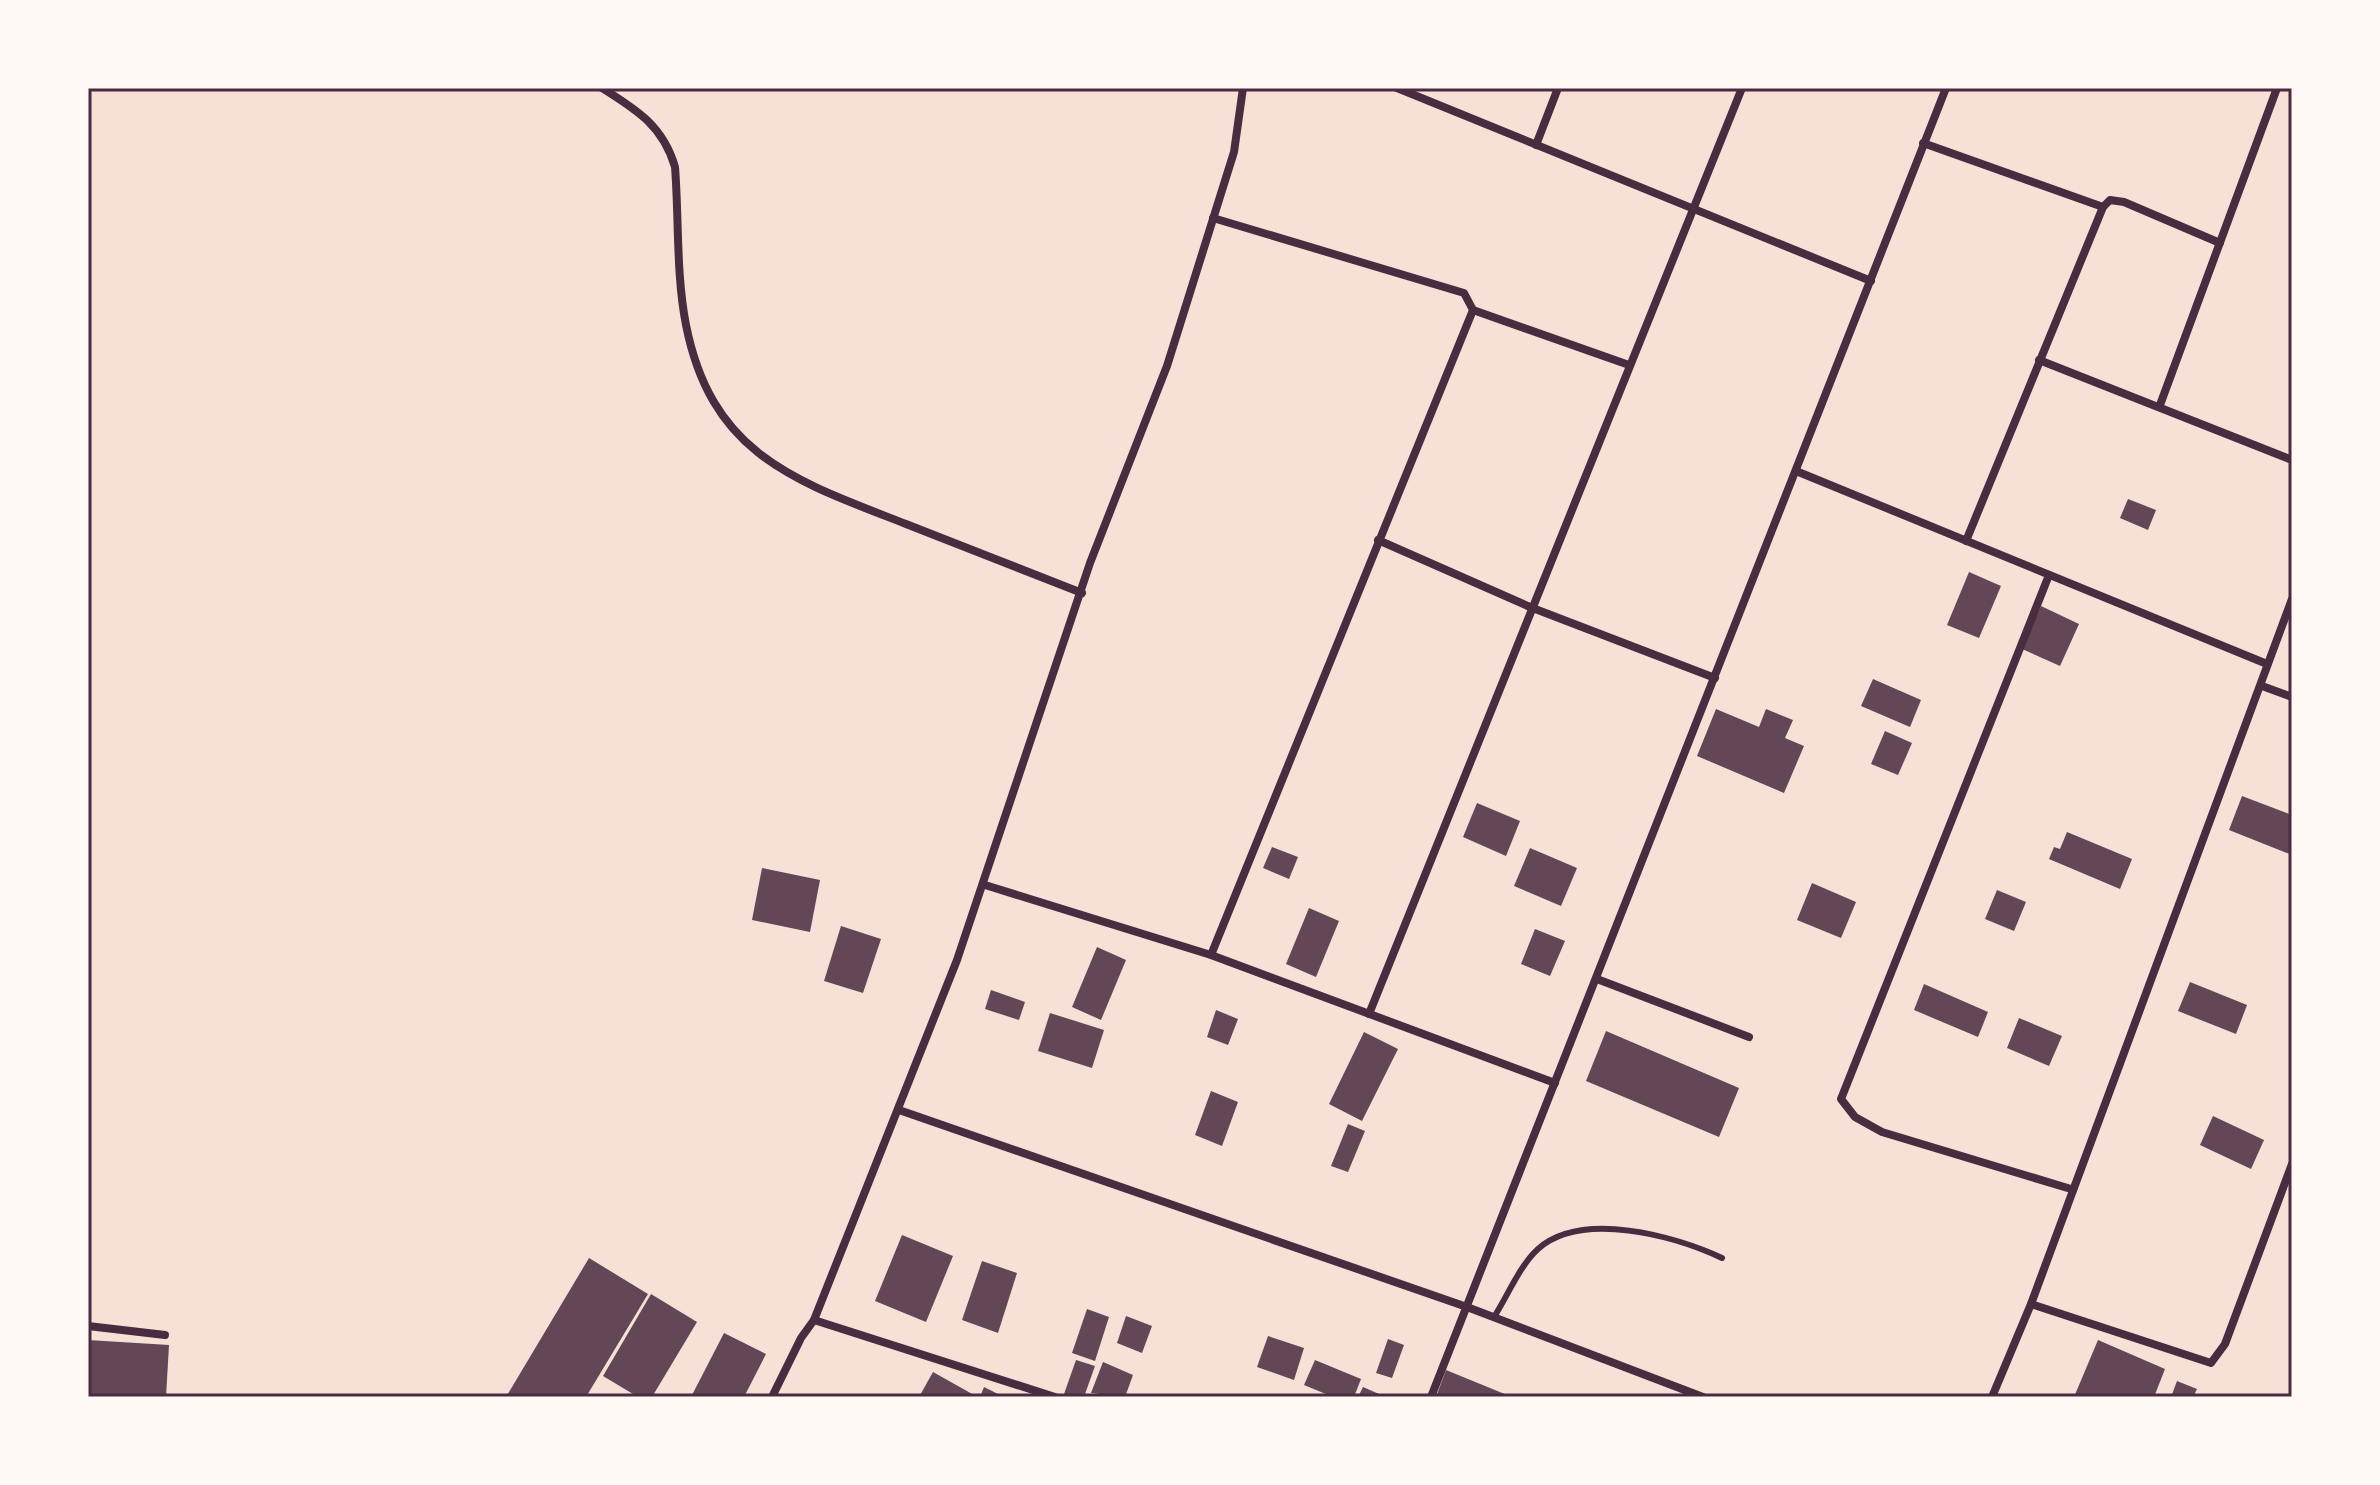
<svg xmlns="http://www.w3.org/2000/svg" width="2380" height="1485" font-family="Signika,sans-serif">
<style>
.building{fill:#644757}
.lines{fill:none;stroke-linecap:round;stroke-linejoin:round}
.service{stroke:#4a2c40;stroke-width:6}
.minor{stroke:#4a2c40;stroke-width:8}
.neatline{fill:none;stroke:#4a2c40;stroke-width:3}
</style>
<rect width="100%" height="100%" fill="#f7e1d7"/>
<g class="building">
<path d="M2128,499L2156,510L2148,530L2120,518Z"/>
<path d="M1969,572L2001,586L1979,638L1947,625Z"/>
<path d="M2041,606L2079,624L2060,666L2022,649Z"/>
<path d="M1873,679L1921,700L1910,727L1861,706Z"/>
<path d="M1716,709L1759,727L1766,709L1793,720L1785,738L1804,746L1784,793L1697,756Z"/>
<path d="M1885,731L1912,743L1898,775L1871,764Z"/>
<path d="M2242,796L2292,815V855L2229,830Z"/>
<path d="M1477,803L1520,821L1506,856L1463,837Z"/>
<path d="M2067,832L2132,859L2120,889L2049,859L2054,847L2060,849Z"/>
<path d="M1272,847L1298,857L1289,879L1263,868Z"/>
<path d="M1530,848L1577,868L1561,906L1514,886Z"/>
<path d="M762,868L820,880L810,932L752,920Z"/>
<path d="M1812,883L1856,902L1841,938L1797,920Z"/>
<path d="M1997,890L2026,902L2014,931L1985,919Z"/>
<path d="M1309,908L1339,921L1316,977L1286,964Z"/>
<path d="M841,926L881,939L863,993L824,981Z"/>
<path d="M1535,929L1565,941L1550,976L1521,964Z"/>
<path d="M1097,947L1126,960L1101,1020L1072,1007Z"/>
<path d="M2190,982L2247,1005L2236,1034L2178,1011Z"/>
<path d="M1924,984L1988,1012L1978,1037L1914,1010Z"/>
<path d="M991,990L1025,1002L1019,1020L985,1009Z"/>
<path d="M1216,1010L1238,1019L1228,1045L1207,1037Z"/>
<path d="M1050,1013L1104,1030L1092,1068L1038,1051Z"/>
<path d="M2019,1018L2062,1036L2049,1066L2007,1048Z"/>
<path d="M1606,1031L1739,1088L1719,1137L1586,1081Z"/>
<path d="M1364,1032L1398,1049L1362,1121L1329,1104Z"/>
<path d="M1211,1091L1238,1102L1222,1146L1195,1135Z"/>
<path d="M2213,1116L2264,1140L2251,1169L2200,1145Z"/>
<path d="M1348,1124L1365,1131L1348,1172L1331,1166Z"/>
<path d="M902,1235L953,1256L926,1322L875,1301Z"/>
<path d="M589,1258L648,1294L586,1397H506Z"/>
<path d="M982,1261L1017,1273L998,1333L962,1320Z"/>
<path d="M651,1294L697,1322L652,1397H638L603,1376Z"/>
<path d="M1087,1309L1109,1317L1095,1361L1072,1353Z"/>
<path d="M1126,1316L1152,1326L1142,1353L1117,1343Z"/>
<path d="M724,1333L766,1354L744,1397H691Z"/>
<path d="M1268,1336L1304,1348L1294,1380L1257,1367Z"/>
<path d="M1388,1339L1404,1345L1392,1378L1376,1373Z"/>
<path d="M88,1340L169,1345L166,1397H88Z"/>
<path d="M2098,1340L2165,1369L2154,1397H2074Z"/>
<path d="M1076,1360L1095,1366L1084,1397L1064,1394Z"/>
<path d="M1315,1360L1361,1379L1354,1397H1333L1304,1385Z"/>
<path d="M1103,1362L1133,1375L1125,1397L1091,1393Z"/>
<path d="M1446,1370L1512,1397H1436Z"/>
<path d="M933,1372L974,1395L973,1397H919Z"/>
<path d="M2177,1381L2197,1389L2193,1397H2171Z"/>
<path d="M984,1387L1004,1397H980Z"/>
<path d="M1363,1387L1386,1397H1358Z"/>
</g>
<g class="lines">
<path class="service" d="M1494,1317C1507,1297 1520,1265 1538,1249C1582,1210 1675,1236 1722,1258"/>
<g class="minor">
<path d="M602,88C637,110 663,126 675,167C679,218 676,274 686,325C712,456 796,481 906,524C965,547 1023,570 1082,593"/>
<path d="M1397,88L1871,281"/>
<path d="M1923,143L2103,207"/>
<path d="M1536,145L1558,88"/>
<path d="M1473,310L1629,365"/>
<path d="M2039,360L2292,460"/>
<path d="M2160,405L2277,88"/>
<path d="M1796,471L2267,664"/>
<path d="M1378,540L1530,607L1715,678"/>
<path d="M1966,541L2103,207L2110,200L2124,202L2220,243"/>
<path d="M2049,575L1841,1099L1855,1117L1882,1132L2071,1189"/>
<path d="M2262,686L2292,697"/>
<path d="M985,885L1211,955L1555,1083"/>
<path d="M1211,955L1473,310L1464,293L1213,218"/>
<path d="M1597,979L1749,1037"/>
<path d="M1369,1014L1742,88"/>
<path d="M899,1110L1467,1307L1703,1397"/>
<path d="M2031,1304L2211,1363L2225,1344L2292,1164"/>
<path d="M814,1320L1055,1397"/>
<path d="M88,1326L165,1335"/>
<path d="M772,1397L801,1338L814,1320L957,960L1090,563L1167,366L1234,152L1243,88"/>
<path d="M1431,1397L1946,88"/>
<path d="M1992,1397L2031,1304L2292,599"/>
</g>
</g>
<rect width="2380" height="1485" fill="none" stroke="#fffaf5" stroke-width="180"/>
<rect x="90" y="90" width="2200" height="1305" class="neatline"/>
</svg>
